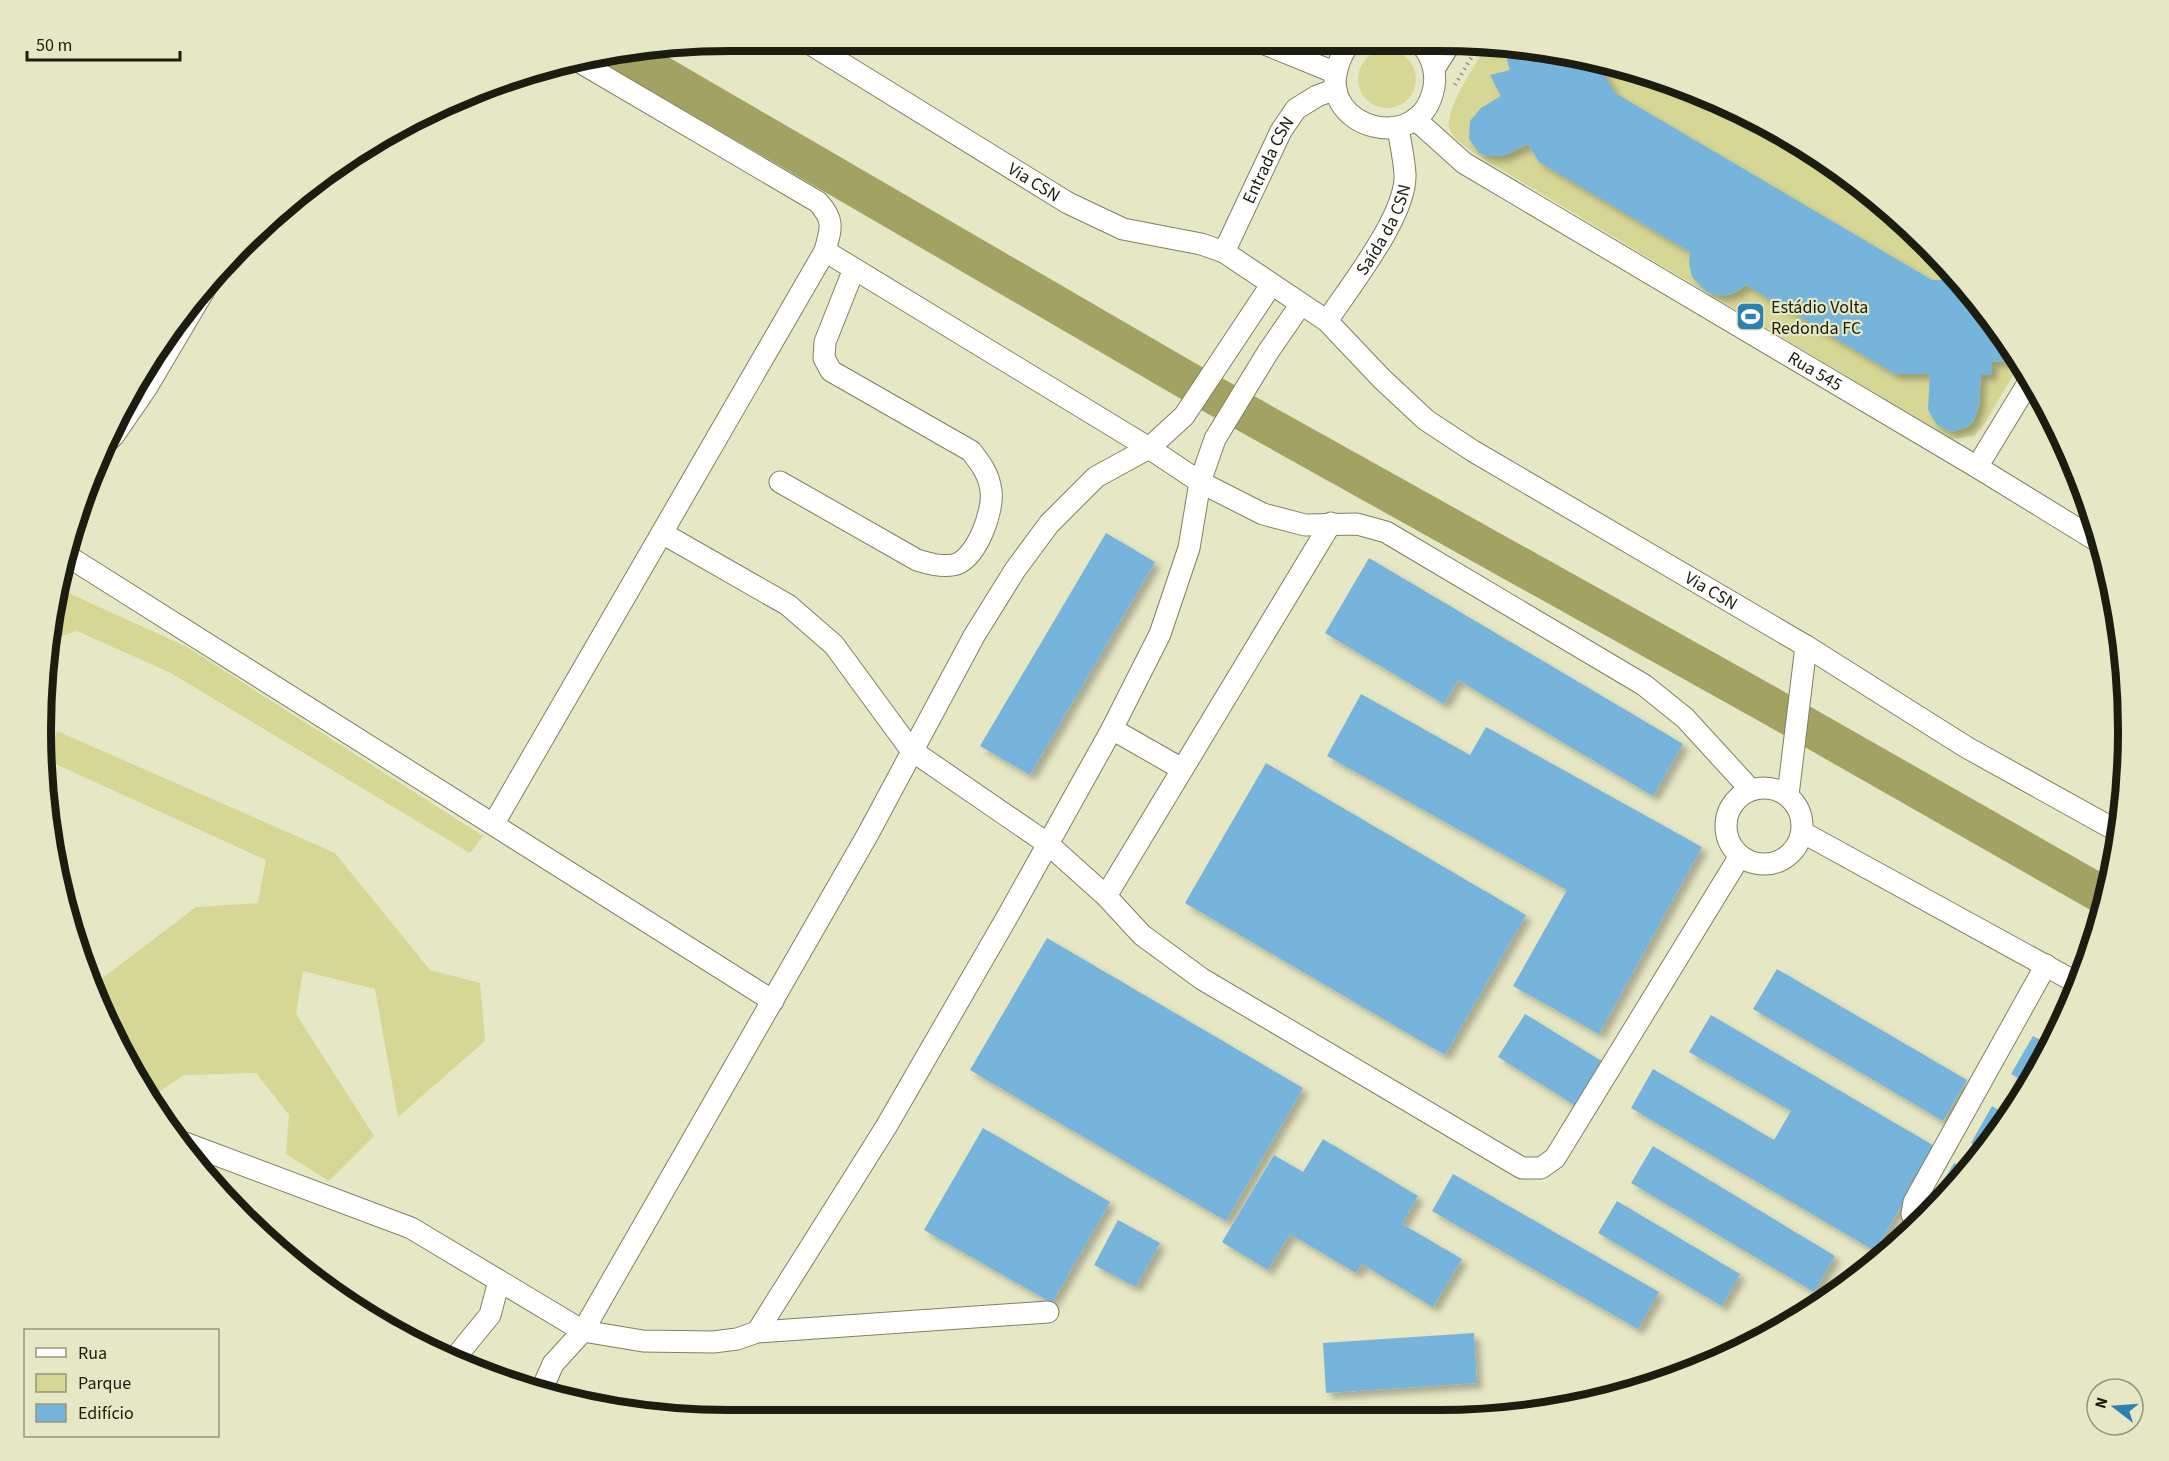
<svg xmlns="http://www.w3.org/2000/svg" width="2169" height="1461" font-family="'Source Sans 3',sans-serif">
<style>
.green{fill:#d6d695}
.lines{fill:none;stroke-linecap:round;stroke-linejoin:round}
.river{stroke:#a3a262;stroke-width:38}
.building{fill:#77b4dc;filter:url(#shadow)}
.minor-casing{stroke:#808060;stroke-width:23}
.path{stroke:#95967c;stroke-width:4;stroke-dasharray:1.5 4.5;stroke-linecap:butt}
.minor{stroke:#fff;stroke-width:21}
.labels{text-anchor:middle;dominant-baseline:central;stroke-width:4.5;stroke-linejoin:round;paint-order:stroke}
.street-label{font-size:18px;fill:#1c1c10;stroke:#e6e7c4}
.poi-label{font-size:18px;fill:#1c1c10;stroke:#e6e7c4;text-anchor:start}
.rim{fill:none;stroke:#1c1c10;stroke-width:8}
</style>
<defs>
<filter id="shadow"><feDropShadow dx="5.5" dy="5.5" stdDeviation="3" flood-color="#0004"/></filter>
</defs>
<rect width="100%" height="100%" fill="#e6e7c4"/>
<g class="green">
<path d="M1487,45L1573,54L1744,112L1822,157L1926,242L2012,347L2020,363L1985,423L1974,436L1952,439L1475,154C1467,147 1451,138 1449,127C1446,107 1477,63 1487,45Z"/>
<circle cx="1387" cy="79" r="29"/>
<path d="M64,591L187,647L483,836L470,853L171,673L77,631L48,640L53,598Z"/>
<path d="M57,731L335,853L430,970L480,983L485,1041L398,1117L375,989L303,971L296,1014L374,1136L329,1181L286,1154L289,1115L256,1073L184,1075L150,1098L133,1075L92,986L196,907L258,903L266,860L49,761Z"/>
</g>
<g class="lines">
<path class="river" d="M620,51L1188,381L1778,710L2106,897"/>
</g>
<g class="building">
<path d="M1511,48L1573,54L1597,62L1615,93L1932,280H1957L2016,354L2005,361L1992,362V375H1981L1979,406L1973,422L1967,427L1952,432L1937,425L1928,410L1930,374H1895L1746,285L1736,292L1728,295L1721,296L1707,292L1692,277L1689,263L1690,252L1539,162L1528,144L1503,156H1487L1479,153L1469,139L1470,121L1481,108L1501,96L1490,75L1510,70L1507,60Z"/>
<path d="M1106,533L1155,562L1030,775L980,746Z"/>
<path d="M1369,558L1683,744L1653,796L1458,680L1444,704L1325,633Z"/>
<path d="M1361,694L1470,755L1486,727L1702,847L1599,1034L1513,986L1567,890L1327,756Z"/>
<path d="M1266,763L1526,915L1445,1055L1185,903Z"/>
<path d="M1047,938L1303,1088L1226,1221L970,1070Z"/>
<path d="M1777,969L1967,1080L1943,1121L1753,1009Z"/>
<path d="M1525,1014L1608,1065L1581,1109L1498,1057Z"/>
<path d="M1711,1015L1936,1147L1875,1251L1631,1108L1653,1069L1774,1140L1791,1111L1689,1052Z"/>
<path d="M2033,1036L2049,1045L2028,1084L2011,1074Z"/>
<path d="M1992,1106L2010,1117L1982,1150L1971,1143Z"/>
<path d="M983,1128L1110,1202L1052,1303L924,1230Z"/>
<path d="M1323,1139L1418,1196L1402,1224L1462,1259L1433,1307L1362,1264L1356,1273L1290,1234L1268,1270L1222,1242L1274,1155L1303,1172Z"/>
<path d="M1653,1146L1835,1256L1814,1292L1631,1183Z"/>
<path d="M1954,1163L1966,1170L1937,1206L1931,1203Z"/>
<path d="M1453,1174L1659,1292L1638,1329L1432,1211Z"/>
<path d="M1617,1201L1740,1274L1722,1306L1598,1233Z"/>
<path d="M1118,1220L1160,1243L1136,1287L1094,1265Z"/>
<path d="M1474,1333L1477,1383L1326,1393L1323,1343Z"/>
</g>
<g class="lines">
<defs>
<g id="minor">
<path d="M1353,41C1344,48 1340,58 1337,69C1320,128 1421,157 1434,87C1437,70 1430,51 1417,41"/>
<path d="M1260,42L1336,73"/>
<path id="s1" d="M812,45L1068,203L1123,229L1201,244L1224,252L1327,321L1382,379L1426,420L1473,451L1806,646L1966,747L2119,832"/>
<path d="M1434,69L1451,42"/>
<path id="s2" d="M1415,119L1464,163L1977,467L2099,542"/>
<path d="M825,251L1149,448L1200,482L1263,514L1305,525L1357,524L1386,532L1644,685L1685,718L1750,789"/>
<path id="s3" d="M1224,252L1281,131L1296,109L1317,96L1336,89"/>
<path id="s4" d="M1327,321C1350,286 1407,215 1405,174C1404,158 1400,142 1398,127"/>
<path d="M107,442L114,435L147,387L208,284"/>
<path d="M1977,467L2030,380"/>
<path d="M780,482L917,560C930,564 941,567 953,565C976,561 994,511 991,491C989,474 981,464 971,451L831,371L824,358L825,342L854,269"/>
<path d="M662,533L788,605L834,645L911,750L1048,844L1106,896L1142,935L1202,979L1522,1168H1541L1555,1158L1740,856"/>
<path d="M66,555L773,1001"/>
<path d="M1112,729L1182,769"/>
<circle cx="1764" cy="826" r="38"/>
<path d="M1788,795L1806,646"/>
<path d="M494,823L825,251C831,228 835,221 818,202L578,61"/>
<path d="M1802,832L2079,984"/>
<path d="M1106,896L1331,523"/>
<path d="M185,1143L411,1228L583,1331L643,1341L713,1342L737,1339L757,1332L1048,1312"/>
<path d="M1917,1226L1912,1214L1914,1202L2046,965"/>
<path d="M757,1332L886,1127L1010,912L1112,729L1160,634L1189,548L1200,482L1215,439L1268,352L1301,304"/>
<path d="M454,1359L490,1315L499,1281"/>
<path d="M542,1389L553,1364L583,1331L868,834L974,636L1015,570L1049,524L1096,477L1149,448L1184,416L1271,285"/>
</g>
</defs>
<use href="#minor" class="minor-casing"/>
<path class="path" d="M1455,85L1479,45"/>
<use href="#minor" class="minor"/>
</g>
<defs>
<symbol id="stadium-square" viewBox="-11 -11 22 22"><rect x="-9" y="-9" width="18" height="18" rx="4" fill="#2c81b0" stroke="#e6e7c4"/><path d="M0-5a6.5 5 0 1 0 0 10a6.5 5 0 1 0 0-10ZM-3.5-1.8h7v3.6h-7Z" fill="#fff"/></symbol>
</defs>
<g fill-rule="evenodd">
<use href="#stadium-square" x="1734" y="300" width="33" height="33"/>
</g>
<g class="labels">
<g class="street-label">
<text stroke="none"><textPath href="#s3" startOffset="102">Entrada CSN</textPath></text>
<text stroke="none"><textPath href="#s1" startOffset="261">Via CSN</textPath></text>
<text stroke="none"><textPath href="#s4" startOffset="108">Saída da CSN</textPath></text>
<text stroke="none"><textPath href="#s2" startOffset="474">Rua 545</textPath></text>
<text stroke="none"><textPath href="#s1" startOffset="1062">Via CSN</textPath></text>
</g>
<g class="poi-label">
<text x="1771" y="307">Estádio Volta<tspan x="1771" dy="21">Redonda FC</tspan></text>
</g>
</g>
<path d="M0 0H2169V1461H0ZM730 51H1439A679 679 0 0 1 2118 730V731A679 679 0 0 1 1439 1410H730A679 679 0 0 1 51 731V730A679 679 0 0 1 730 51Z" fill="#e6e7c4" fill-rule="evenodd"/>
<path class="rim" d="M730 51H1439A679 679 0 0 1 2118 730V731A679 679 0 0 1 1439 1410H730A679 679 0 0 1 51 731V730A679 679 0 0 1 730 51Z"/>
<rect x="24" y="1329" width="195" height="108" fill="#e6e7c4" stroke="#95967c" stroke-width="1.5"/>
<rect x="36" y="1348" width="30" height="9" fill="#ffffff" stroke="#95967c" stroke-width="1.5"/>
<text x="78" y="1359" font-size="18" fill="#1c1c10">Rua</text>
<rect x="36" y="1374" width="30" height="18" fill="#d6d695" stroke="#95967c" stroke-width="1.5"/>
<text x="78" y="1389" font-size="18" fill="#1c1c10">Parque</text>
<rect x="36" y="1404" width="30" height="18" fill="#77b4dc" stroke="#95967c" stroke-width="1.5"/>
<text x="78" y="1419" font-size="18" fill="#1c1c10">Edifício</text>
<g transform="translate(2115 1407) rotate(287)"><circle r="28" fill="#e6e7c4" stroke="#95967c" stroke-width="1.5"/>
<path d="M0-4.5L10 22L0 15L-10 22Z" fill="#2c81b0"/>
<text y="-9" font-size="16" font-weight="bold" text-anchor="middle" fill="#1c1c10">N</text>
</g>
<path d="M27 51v9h153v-9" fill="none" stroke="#1c1c10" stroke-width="3"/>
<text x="36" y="51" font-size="18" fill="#1c1c10" stroke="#e6e7c4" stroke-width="4.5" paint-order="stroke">50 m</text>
</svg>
